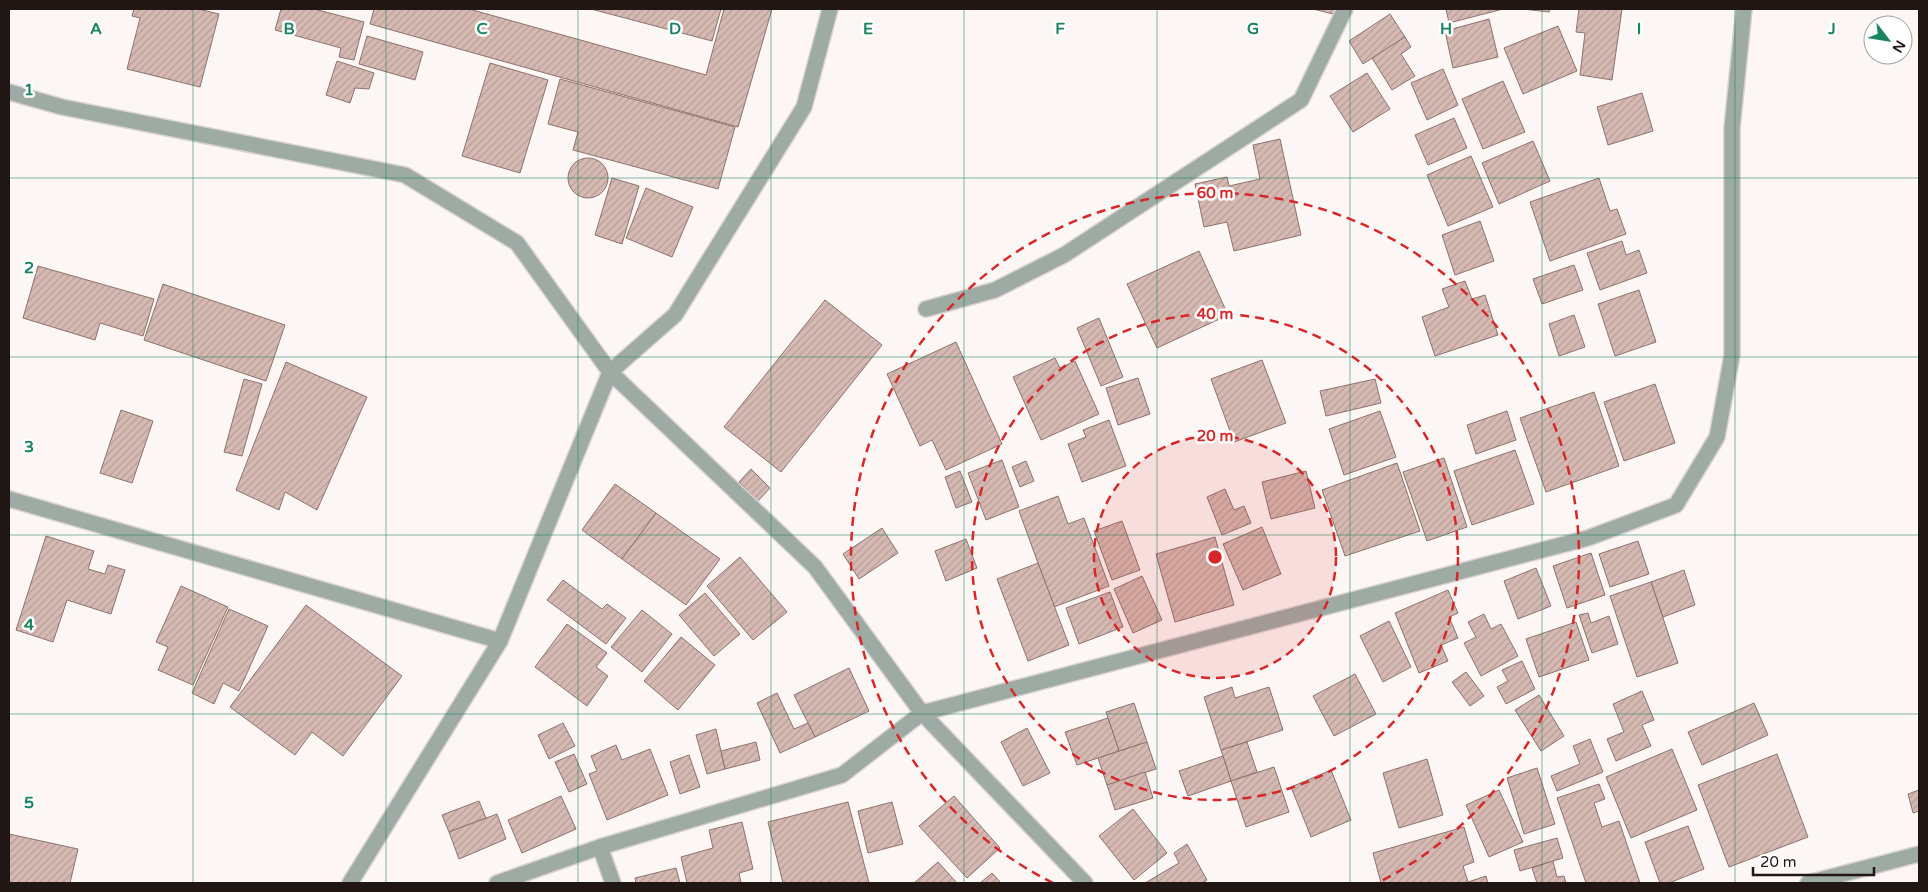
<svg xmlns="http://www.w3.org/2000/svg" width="1928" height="892" font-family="'Varela Round',sans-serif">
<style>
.building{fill:url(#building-hatch);stroke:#8d736d}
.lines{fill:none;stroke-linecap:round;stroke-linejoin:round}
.minor-casing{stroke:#d9d2d0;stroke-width:18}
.minor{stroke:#9eaaa4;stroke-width:15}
.grid{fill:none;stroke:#1a835f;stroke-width:1;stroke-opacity:0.55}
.ring{fill:none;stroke:#d62828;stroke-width:2.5;stroke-dasharray:9 6}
.grid-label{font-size:16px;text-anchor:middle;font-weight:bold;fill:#1a835f;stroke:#fff;stroke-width:5;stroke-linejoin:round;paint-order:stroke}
.centre{fill:#d62828;stroke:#fff;stroke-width:2.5}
.ring-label{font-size:15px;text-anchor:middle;font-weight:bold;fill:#d62828;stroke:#fff;stroke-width:5;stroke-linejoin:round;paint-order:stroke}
</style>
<defs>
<pattern id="building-hatch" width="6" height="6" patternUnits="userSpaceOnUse" patternTransform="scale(1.25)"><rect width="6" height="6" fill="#d5b9b2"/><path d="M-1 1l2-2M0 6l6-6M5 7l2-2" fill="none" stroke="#b79e98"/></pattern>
</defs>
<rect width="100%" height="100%" fill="#fcf6f4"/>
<g class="building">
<path d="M134,9H198L219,14L200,87L127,69L140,18L132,16Z"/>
<path d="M281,9H314L364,22L354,60L339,57L341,48L275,30Z"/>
<path d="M374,9H469L706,75L724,9H772L738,127L370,24Z"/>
<path d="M591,9H721L712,41Z"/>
<path d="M1313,9H1338L1337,15Z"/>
<path d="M1446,9H1503L1449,23Z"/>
<path d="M1522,9H1550L1549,12Z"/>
<path d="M1579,9H1622L1612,80L1580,75L1585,33L1576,32Z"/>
<path d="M1390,14L1405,37L1363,64L1349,41Z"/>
<path d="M1489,19L1498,57L1453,68L1445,31Z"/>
<path d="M1558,26L1577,71L1523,94L1504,48Z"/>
<path d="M367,36L423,52L415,80L359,64Z"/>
<path d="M1405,37L1411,47L1401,54L1415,76L1392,90L1372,58Z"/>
<path d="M337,61L374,73L369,89L355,88L350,103L326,95Z"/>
<path d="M490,63L548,80L520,173L462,156Z"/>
<path d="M1443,69L1458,105L1427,120L1411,83Z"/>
<path d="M1367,73L1390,109L1353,132L1330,96Z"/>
<path d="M560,79L735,127L718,189L573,150L578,132L548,124Z"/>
<path d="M1503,81L1525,132L1483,149L1462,99Z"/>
<path d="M1642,93L1653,131L1608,145L1597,107Z"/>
<path d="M1454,118L1467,148L1428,165L1415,135Z"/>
<path d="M1280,139L1301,235L1234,251L1227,222L1204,227L1195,184L1227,177L1229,186L1260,179L1253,145Z"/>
<path d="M1533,141L1550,181L1499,204L1482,163Z"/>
<path d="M1471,156L1493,207L1448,226L1427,175Z"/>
<circle cx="588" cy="178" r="20"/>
<path d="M612,178L639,186L622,244L595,235Z"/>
<path d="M1599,178L1610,211L1617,209L1626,234L1550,261L1530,202Z"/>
<path d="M646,188L693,207L672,257L626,238Z"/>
<path d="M1480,221L1494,261L1455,275L1442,235Z"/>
<path d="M1622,241L1626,255L1639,250L1647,273L1600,290L1587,253Z"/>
<path d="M1199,251L1228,315L1157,348L1127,284Z"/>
<path d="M1574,265L1583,290L1542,304L1533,279Z"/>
<path d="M38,266L154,299L143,336L100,323L95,340L23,318Z"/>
<path d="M1465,281L1472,299L1485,295L1498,335L1435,356L1422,317L1449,307L1442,289Z"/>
<path d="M163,284L285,325L266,381L144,340Z"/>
<path d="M1639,290L1656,342L1615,356L1598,304Z"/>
<path d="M825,300L882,345L781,472L724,427Z"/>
<path d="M1574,315L1585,347L1559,356L1549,324Z"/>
<path d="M1099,318L1123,377L1101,386L1077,328Z"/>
<path d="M956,342L1002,444L946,470L932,440L920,446L887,374Z"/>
<path d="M1055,358L1060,368L1075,361L1099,414L1041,440L1013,377Z"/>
<path d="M1262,360L1286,423L1234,442L1211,379Z"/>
<path d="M286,362L367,397L317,510L285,492L279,510L236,490Z"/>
<path d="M1138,378L1150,414L1118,425L1106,388Z"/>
<path d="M244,379L262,384L242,456L224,452Z"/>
<path d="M1375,379L1381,403L1326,416L1320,391Z"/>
<path d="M1655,384L1675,443L1624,461L1604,402Z"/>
<path d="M1594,392L1619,466L1546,492L1520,418Z"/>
<path d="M121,410L153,421L132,483L100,473Z"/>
<path d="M1380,411L1396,457L1344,475L1329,429Z"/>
<path d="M1507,411L1516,440L1476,454L1467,425Z"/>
<path d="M1109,420L1126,466L1082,482L1068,444L1086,437L1083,430Z"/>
<path d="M1515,450L1534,504L1472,525L1454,471Z"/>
<path d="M1444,458L1467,527L1427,541L1403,472Z"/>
<path d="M1002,460L1019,507L986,520L968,473Z"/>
<path d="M1026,461L1034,481L1020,487L1012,467Z"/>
<path d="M1397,463L1420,531L1345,556L1322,490Z"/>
<path d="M751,469L770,488L758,501L739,482Z"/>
<path d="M960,471L972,502L956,508L945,477Z"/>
<path d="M1306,471L1315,508L1271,519L1262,482Z"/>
<path d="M615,484L656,513L622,559L582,530Z"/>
<path d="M1225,489L1234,510L1244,506L1251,523L1222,535L1207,497Z"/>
<path d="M1058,496L1068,524L1084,518L1109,586L1054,607L1019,511Z"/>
<path d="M656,513L720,559L686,605L622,559Z"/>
<path d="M1122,521L1140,570L1112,580L1094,531Z"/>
<path d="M1262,527L1281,574L1243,590L1223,544Z"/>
<path d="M882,528L898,553L859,579L843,554Z"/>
<path d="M46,536L94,551L88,569L105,574L108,565L125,570L111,614L67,600L53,642L16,630Z"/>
<path d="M1215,537L1234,605L1175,622L1156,554Z"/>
<path d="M966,539L977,568L946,581L935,551Z"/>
<path d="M1638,541L1649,574L1610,587L1599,554Z"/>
<path d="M1591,553L1605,595L1567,608L1553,566Z"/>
<path d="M740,557L787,612L753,640L707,586Z"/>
<path d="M1038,563L1069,645L1028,661L997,579Z"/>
<path d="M1536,568L1551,606L1518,619L1504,581Z"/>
<path d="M1684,570L1695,605L1663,617L1651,582Z"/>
<path d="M1142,576L1162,620L1133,633L1114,589Z"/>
<path d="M563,580L602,609L607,604L626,618L606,644L547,600Z"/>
<path d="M1651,582L1678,663L1637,677L1610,596Z"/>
<path d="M181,586L228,607L193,685L158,670L168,647L156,642Z"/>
<path d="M1448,590L1458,613L1449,617L1458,638L1441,645L1448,661L1419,673L1395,613Z"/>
<path d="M1110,592L1123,627L1079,644L1066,608Z"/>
<path d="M705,593L740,634L714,656L679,615Z"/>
<path d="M306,605L402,676L343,756L312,732L295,755L230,707Z"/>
<path d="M229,609L268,626L239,691L223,683L214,704L192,693Z"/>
<path d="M642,610L672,634L642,672L611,647Z"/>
<path d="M1588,613L1591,623L1609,616L1618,644L1592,653L1579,615Z"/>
<path d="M1484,614L1491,629L1501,624L1518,656L1481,676L1464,643L1476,637L1468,622Z"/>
<path d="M1389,621L1411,667L1383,682L1360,636Z"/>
<path d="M1576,622L1589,660L1539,677L1526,639Z"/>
<path d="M567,624L607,653L596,667L608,676L587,706L535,667Z"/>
<path d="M681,637L715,665L678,710L644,681Z"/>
<path d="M1522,661L1535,689L1506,704L1497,687L1508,681L1502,670Z"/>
<path d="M849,668L869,711L815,737L794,695Z"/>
<path d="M1466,672L1484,696L1470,706L1452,682Z"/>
<path d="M1355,674L1376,714L1334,736L1313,696Z"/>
<path d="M1232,687L1235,698L1269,687L1283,730L1221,750L1204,697Z"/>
<path d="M1642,691L1654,720L1642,725L1651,746L1616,761L1607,739L1624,732L1613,704Z"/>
<path d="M777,693L794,729L808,723L815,737L780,753L757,703Z"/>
<path d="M1539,695L1564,736L1541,751L1515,710Z"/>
<path d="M1134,703L1147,742L1119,751L1106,712Z"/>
<path d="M1754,703L1768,735L1702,765L1688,732Z"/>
<path d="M1108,718L1119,751L1077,765L1065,732Z"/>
<path d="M563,723L575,746L549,759L538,735Z"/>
<path d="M1027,728L1050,773L1023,786L1001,742Z"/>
<path d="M716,729L725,769L707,774L696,735Z"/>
<path d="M1590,739L1603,772L1557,791L1551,776L1580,764L1573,746Z"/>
<path d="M756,742L760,760L725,769L721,751Z"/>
<path d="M1147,742L1156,769L1107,785L1098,758Z"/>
<path d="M1247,742L1257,772L1231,781L1221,750Z"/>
<path d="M616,745L622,760L650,749L668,795L607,820L589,774L597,771L591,756Z"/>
<path d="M1672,749L1697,810L1631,838L1606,777Z"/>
<path d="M574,754L587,784L569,792L555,762Z"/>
<path d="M1777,754L1808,837L1729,867L1698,785Z"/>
<path d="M689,755L700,787L680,794L670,762Z"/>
<path d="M1223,756L1231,781L1188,796L1179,771Z"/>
<path d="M1427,759L1443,815L1399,828L1383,773Z"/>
<path d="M1274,767L1289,812L1246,827L1231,781Z"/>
<path d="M1537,768L1555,824L1524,834L1507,778Z"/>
<path d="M1331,770L1351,820L1311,837L1291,787Z"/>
<path d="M1145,772L1153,798L1115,810L1107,785Z"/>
<path d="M1599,784L1605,799L1594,803L1602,827L1619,821L1640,883H1586L1557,798Z"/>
<path d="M1499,790L1523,842L1489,857L1466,805Z"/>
<path d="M1919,790V811L1913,813L1908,794Z"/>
<path d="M561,796L576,829L522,853L508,820Z"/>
<path d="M954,796L1000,848L967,878L919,826Z"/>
<path d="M479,801L486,818L449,832L442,815Z"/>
<path d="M848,802L869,883H783L768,822Z"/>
<path d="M892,802L903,844L868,853L858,811Z"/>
<path d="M1133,809L1167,853L1134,880L1099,836Z"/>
<path d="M497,814L506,839L459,859L449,832Z"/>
<path d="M742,822L753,869L739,873L741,883H687L681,857L713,848L709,830Z"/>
<path d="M1688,826L1704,869L1669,883H1660L1645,842Z"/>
<path d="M1464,827L1474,862L1463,866L1468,882L1486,876L1488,883H1381L1373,853Z"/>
<path d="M9,834L78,849L70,883H9Z"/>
<path d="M1557,838L1563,858L1520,871L1514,850Z"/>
<path d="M1187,844L1207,880L1202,883H1145L1179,863L1174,853Z"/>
<path d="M1553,861L1557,877L1564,876L1566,883H1537L1532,868Z"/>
<path d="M938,862L957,883H914Z"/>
<path d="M676,868L680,883H636L635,878Z"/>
<path d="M992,873L1001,883H980Z"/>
</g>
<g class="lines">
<defs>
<g id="minor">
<path d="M9,92L62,107L405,175L517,243L610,372L815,567L922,713L1085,883"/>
<path d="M926,309L995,290L1064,255L1301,100L1345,9"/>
<path d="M9,499L500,641"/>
<path d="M600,847L613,883"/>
<path d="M350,883L500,641L610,372L675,315L804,107L830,9"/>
<path d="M497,883L600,847L842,775L922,713L1588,538L1676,505L1717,437L1732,355V128L1744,9"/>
<path d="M1808,883L1919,854"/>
</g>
</defs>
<use href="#minor" class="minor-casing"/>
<use href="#minor" class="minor"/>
</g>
<path class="grid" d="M193,9V883M386,9V883M578,9V883M771,9V883M964,9V883M1157,9V883M1350,9V883M1542,9V883M1735,9V883M9,178H1919M9,357H1919M9,535H1919M9,714H1919"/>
<circle cx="1215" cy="557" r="121" fill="#d62828" fill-opacity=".12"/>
<g class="ring">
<circle cx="1215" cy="557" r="121"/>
<circle cx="1215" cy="557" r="243"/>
<path d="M1053 883A364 364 0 1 1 1377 883"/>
</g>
<g class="grid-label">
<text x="96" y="34">A</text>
<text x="289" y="34">B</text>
<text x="482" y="34">C</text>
<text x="675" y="34">D</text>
<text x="868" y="34">E</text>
<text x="1060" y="34">F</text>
<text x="1253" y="34">G</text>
<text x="1446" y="34">H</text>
<text x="1639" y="34">I</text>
<text x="1832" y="34">J</text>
<text x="29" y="95">1</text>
<text x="29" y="273">2</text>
<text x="29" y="452">3</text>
<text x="29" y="630">4</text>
<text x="29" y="808">5</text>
</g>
<circle cx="1215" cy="557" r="8" class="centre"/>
<g class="ring-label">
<text x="1215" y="198">60 m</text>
<text x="1215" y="319">40 m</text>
<text x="1215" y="441">20 m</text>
</g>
<rect width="1928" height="892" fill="none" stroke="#201614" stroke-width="20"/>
<g transform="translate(1888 40) rotate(121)"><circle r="24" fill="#ffffff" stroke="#a6a2a1"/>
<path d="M0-4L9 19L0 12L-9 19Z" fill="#1a835f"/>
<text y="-8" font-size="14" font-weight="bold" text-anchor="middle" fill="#201614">N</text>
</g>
<path d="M1753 867v8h121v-8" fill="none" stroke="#201614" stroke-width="2.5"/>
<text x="1760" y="867" font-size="15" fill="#201614" stroke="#ffffff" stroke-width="4" paint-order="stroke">20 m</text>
</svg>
